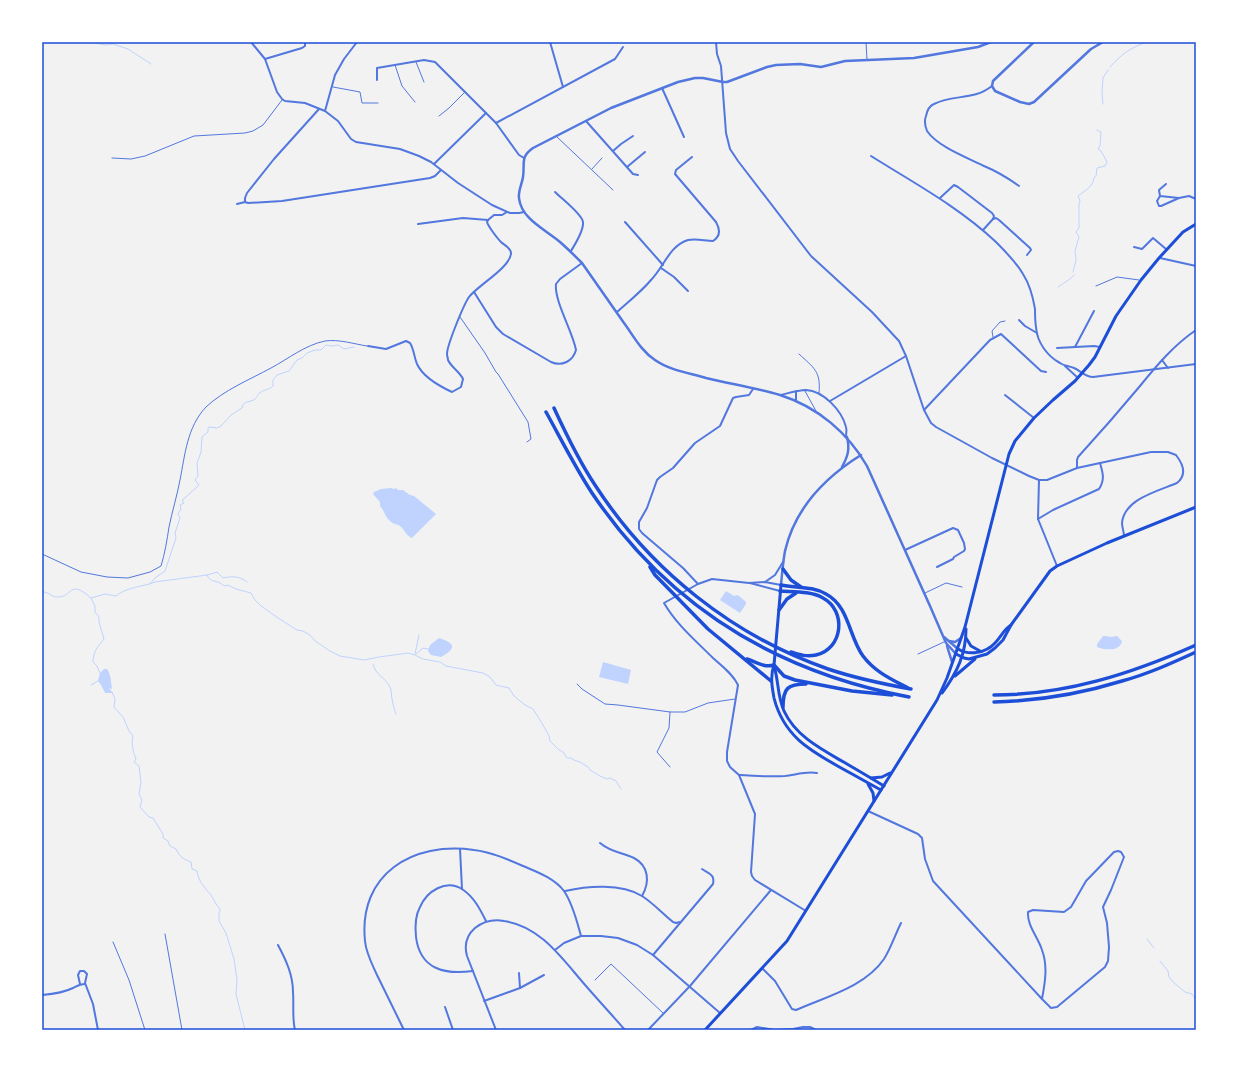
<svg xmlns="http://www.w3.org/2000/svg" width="1238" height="1072" font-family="Roboto,sans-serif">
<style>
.water{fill:#bfd3fe}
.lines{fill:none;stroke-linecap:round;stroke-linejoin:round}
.stream{stroke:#bfd3fe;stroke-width:1}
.service{stroke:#5277de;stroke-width:1}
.minor{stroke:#5277de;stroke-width:2}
.tertiary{stroke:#5277de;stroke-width:2.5}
.secondary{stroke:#1d4ed8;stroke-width:3}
.trunk{stroke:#1d4ed8;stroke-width:3.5}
.neatline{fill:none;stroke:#1d4ed8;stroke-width:1.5}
</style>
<rect width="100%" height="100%" fill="#f2f2f2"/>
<g class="water">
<path d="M391,488L394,489L396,488L398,490H403L410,495L414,496L436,514L412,538C406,536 405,530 400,526C397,524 392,524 389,520C385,516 385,512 380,506V502L373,494L374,492L381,489Z"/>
<path d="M726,591L734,596L738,595L746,602V604L740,613L720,600Z"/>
<path d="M1103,636H1105L1111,637L1117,636L1122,641C1120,652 1105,650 1097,647V644Z"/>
<path d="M439,638C456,643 456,649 441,657L431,655L428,651L430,645Z"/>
<path d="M603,662L631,670L628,684L599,677Z"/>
<path d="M104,669H107C111,674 111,682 112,689L109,688L112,692V693H105L101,685L98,681L100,673Z"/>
</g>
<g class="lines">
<g class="stream">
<path d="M46,42H47"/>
<path d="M51,42H57"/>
<path d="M90,42L91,43"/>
<path d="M94,43L106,45L113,44L128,49L151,64"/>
<path d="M1110,67C1123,53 1130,48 1147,42"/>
<path d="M1102,93L1103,78L1108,70"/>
<path d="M1102,94L1103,104"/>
<path d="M1073,272L1076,260L1075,251L1079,237L1076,232L1079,228V204L1080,201L1078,196C1084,191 1093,187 1094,178L1096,176L1097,168L1105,166L1107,162L1101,151L1098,149L1100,146L1101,132L1097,130"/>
<path d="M1058,287L1070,279L1074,275"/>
<path d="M207,575L217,572L223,578C232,576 240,576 247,582"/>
<path d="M150,584L155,578L165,571L176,538L175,533L180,518L178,514L181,509L180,505L184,503L182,500L187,496L199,485L195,480L198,476L197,463L201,452L202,437L208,432V428L209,427L217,428L221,426L231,415L242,408C243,400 250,403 255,399C258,397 257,394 261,392C266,389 269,390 273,386V380L277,375L289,371L297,360L302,358L307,353L315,350H321L326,345L332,346L338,345L344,349L354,347"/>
<path d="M42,592C48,591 51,597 57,597C73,598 68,578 91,598L105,594L116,596C126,587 143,587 155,582L207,575C210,582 214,580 220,583C222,584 223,585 225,586L228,585L236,589L251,593L255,600L260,605L278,618L297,630L303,631L310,635L315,641L330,651L340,656L364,660L379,657L408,653L415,655L423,659L440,662L446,666L483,673L490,677L496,685L509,688L514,696L525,705L533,709L543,725L549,736L550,741L558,749L563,752L567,758H571L574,760L580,762L588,767L590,770L600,776L607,779L610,778L616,781L621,789"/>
<path d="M91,598L95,606V612L99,617V622L104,639C98,646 93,652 93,662L97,666L100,673"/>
<path d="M415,654L419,635"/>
<path d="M416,654L423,648L429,649"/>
<path d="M373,664C376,676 385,677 390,687C392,691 391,695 392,699C393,704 394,709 396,714"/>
<path d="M91,685L98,681"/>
<path d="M112,692L115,699L114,707L123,717L129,731L133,736C131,743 133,752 136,759L134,762L139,766L141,782L139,794L142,800L140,807L149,817L153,818L163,834V838L168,841L170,846L176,849C180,857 183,859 191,862L192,869L197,871C198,881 205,888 211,895C214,900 216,905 220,909V911L219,913V921L226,933L234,959L237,980L236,994L245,1030"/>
<path d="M1147,939L1154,948"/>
<path d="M1160,961L1168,971L1169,977L1173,982L1185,992L1192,994L1196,1000"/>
<path d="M239,1030L245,1029"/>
</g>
<g class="service">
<path d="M866,42L867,60"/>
<path d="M416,62L424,82"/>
<path d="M395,65L402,86L415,102"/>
<path d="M333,87L360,92L362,103H378"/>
<path d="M439,116L449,108L465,92"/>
<path d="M556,136L613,190"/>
<path d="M112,158L131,159L145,156L194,136L245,133L253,131L263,125L282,100"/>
<path d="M592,169L602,158"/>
<path d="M1096,286L1117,277L1139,280"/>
<path d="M460,317L485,353L496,372L498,374L528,422L531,439L527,442"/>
<path d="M993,337L992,331L1000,322L1005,321"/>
<path d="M799,354C814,368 821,371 819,393"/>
<path d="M805,391L816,411"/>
<path d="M42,554L81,572L107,577L128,578L150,572L161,566C165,553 167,540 169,527C172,512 177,496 180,480C185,455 187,427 206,407C224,390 249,380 271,368C288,359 305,345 325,341C339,339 354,344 367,346"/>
<path d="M925,593L946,583L962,587"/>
<path d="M918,654L944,642"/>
<path d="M577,684L582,689L605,704L618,705L670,712H685L708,703L735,699"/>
<path d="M670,712L669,728L657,752L670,767"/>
<path d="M165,934L182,1030"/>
<path d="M113,942L129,980L145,1030"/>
<path d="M595,980L611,964L663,1013"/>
</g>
<g class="minor">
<path d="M251,42L265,59L277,92L282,99L285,101L305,103L325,111L338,121L351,139L356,142L400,149L419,156L431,162L458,183L492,205L510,213H519L524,212"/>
<path d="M550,42L563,87"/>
<path d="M716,42L717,54L721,66L726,133L730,149L738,161L811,256L872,312L899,341L906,356L924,410L931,423L936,427L992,458L1029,476L1039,480H1047L1077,468L1151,452H1168L1176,455C1183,464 1187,475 1177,483C1158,491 1124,499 1122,523C1122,527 1124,532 1124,536"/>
<path d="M265,59L302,48L305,46V42"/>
<path d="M377,80V68L424,60L435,62L496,123L519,155L524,158"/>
<path d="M992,86C973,101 953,94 934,104C929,106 927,111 926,116C924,121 925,126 927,131C938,147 968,158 984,166C996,171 1008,178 1019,186"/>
<path d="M662,88L684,137"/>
<path d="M325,111L335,75L344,59L357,42"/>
<path d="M586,121L633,174L638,175"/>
<path d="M496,123L615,59L623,47"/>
<path d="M613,151L621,144L633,136"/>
<path d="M871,156C914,183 959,207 996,242C1006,252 1016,262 1023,274C1030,285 1033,297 1035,309C1035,315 1035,321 1036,327C1037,342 1047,356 1060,363C1064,366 1069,366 1074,368C1081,371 1085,377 1093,377L1196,364"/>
<path d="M434,164L486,113"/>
<path d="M627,167L645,152"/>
<path d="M555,192C562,199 582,214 583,222C584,231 575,244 571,251"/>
<path d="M1160,196L1157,201L1159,206H1161L1179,198L1160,196L1159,190L1166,184"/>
<path d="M940,198L954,185L958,187L992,213L994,216L993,219L983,230"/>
<path d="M1179,198L1189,196L1196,199"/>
<path d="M245,202V198L247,193L274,159L319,109"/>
<path d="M237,204L245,202L248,203L282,201L430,178L435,176L441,170"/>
<path d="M993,219L996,218L999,220L1030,248L1031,250L1027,255"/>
<path d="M625,222L663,265"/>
<path d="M418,224L463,218L488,220L494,215H502L507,212"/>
<path d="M1134,247L1142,249L1153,238L1166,249"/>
<path d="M1160,258L1196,266"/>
<path d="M661,268L674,277L688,291"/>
<path d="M474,292L496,327L503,334L551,362C562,367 573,361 576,350C573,332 554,301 556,284L560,279L582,263"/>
<path d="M617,312C628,302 641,292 651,280C664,267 669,246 688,240C697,238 705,241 713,241C721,236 720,229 716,222L675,174L676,170L692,157"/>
<path d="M1019,320L1025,326L1037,333"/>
<path d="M368,346L386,349L406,341L410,343C414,349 414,357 417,364C423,377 439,386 452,392L461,387L463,379C460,372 451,367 448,360C448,358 447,356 447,354C447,345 464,304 469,297C477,286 511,267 511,253C511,248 504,245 501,242C497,238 488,226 487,222L488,220"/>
<path d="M1075,347L1094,311"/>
<path d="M1057,348L1094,346L1100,347"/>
<path d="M1162,360L1168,368"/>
<path d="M1065,366L1078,378"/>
<path d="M796,391V401"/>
<path d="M781,395C789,393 798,390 806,390C824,391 842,411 846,427C847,430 846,434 846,437"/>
<path d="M1005,395L1034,418"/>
<path d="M830,401L906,356"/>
<path d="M924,410L990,340L1001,334L1041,371L1046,372"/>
<path d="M1077,468V460L1078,457C1099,434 1120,410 1140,386C1157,365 1174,345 1196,330"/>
<path d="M1039,480L1038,519L1057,566"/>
<path d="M1038,519L1053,510L1099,489C1105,480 1103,473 1100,463"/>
<path d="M905,550L953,528L958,530L964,543L965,549L964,551L954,557L953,559L937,567"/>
<path d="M765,582L775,575L783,562"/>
<path d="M750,583L780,591"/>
<path d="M698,584L683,568L642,533L639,529V522L647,508L657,480L660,477L673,468L695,443L720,426L733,398L736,397L749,395L753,389"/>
<path d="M781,585L765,582L749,583L712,579L698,584L664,603C676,624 696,641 713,658C722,666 733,674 738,685L727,752V761L730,767L739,775L755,814L751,872L752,876L755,880L806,911"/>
<path d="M739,775C755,776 770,777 785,776C795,775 806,771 817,773"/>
<path d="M868,811L918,834L922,838L925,859L933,881L1042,999C1045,983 1048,966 1042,950C1038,937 1027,926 1028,912L1033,910L1064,912L1071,907L1086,881L1114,852L1118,851L1121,852L1124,857L1111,890L1103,907L1107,923L1109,947L1108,961L1105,967L1057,1007L1051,1008L1042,999"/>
<path d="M600,843C612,853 622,852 634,858C649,866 650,882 642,896"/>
<path d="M460,849L462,889"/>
<path d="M565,891C587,886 621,883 642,896C653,903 663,914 673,922L676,923L680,922"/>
<path d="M278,945C286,960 293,975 293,992C294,1004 292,1018 295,1030"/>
<path d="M555,950L564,943L581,936H601L618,938L637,945L653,955L720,1013"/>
<path d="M653,955L713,884C715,874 709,874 702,869"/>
<path d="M762,968L775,981L792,1009L796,1010C825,997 865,987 884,959C891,948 895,935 901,923"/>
<path d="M473,971C444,975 420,969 416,937C415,927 415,916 420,907C427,891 446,879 462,889C474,897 480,909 486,921"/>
<path d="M519,973L520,988L544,975"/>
<path d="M80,984L78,975L80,971H84L87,974L85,983L93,1004L98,1030"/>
<path d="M42,995C53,994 63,993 73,988C77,986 80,984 85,984"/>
<path d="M484,1001L520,988"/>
<path d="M445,1007L453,1030"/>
<path d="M404,1030C395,1012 386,993 377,975C372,964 366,953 365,941C358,874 413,841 474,850C491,852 507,859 523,866C537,872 554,878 564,891C573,904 577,922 581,936"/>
<path d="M496,1030L467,956C464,945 467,935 475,928C484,921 493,919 504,921C541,926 563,960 586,986C599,1001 612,1015 625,1030"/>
<path d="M648,1030L690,986L771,890"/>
<path d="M751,1030L757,1027L775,1030L793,1029L803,1027H810L816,1030"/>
</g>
<g class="tertiary">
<path d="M1034,42L993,81L992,86L995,91L1020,102L1029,104L1034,102L1091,49L1103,42"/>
<path d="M842,467C848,456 850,449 847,437"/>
<path d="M781,585C782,574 783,562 785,551C795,508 824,478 861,455"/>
<path d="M944,637L958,649"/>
<path d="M949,641L955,642L961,638"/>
<path d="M947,646L952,662"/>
<path d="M956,654L946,643L930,606L867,466C848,433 818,407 780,395C756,388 731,384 706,378C689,373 669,370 655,360C641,351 633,335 624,323C610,303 596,283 582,263C575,256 568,249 560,242C546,230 521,219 519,198C518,191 522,184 523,177C525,163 520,157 533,148L611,108L678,82L695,78H703L723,82H727L767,67L776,65L800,64L821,67L845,61L914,58L978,47L991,42"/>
</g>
<g class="secondary">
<path d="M781,585L774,665C770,676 772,687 774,698C784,737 811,751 843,769C856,776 868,783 881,790"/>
<path d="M966,638L971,646L980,651"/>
<path d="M958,649C969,656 986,653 995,643C1001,637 1004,629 1011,625"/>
<path d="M956,654L964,658L969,659L987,654L995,648L1003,640L1011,625L1050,571L1057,566L1107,543L1196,507"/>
<path d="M774,666C779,682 777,695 784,711C796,737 823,750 847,764C859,771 871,778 884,786"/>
<path d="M955,676L975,659"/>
<path d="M942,693C957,673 966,654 966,629"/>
<path d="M871,778L882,777L890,773"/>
<path d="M868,784L873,793L874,801"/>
<path d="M705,1030L787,941L937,700L947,678L965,627L1009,454L1015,441L1034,418L1053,400L1075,381L1089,365L1095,357L1116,316L1141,280L1159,258L1183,232L1196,224"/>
</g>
<g class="trunk">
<path d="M554,408C566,434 579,461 595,485C650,570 733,636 828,669C855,678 883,684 911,689"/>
<path d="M546,412C561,439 575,467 592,493C668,606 777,672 909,697"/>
<path d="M650,567L655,575L708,629L771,681"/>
<path d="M783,569L791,580L801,587"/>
<path d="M781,585C796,588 813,586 826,594C849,606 849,637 863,656C875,672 891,679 908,688"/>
<path d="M780,591C794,592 811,591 823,598C847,611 843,649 816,655C807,657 800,655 791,652"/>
<path d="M779,610L787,599L796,593"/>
<path d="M747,659C756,662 764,668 774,665L784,676L795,680L852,691L892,695"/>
<path d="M994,695C1065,695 1131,674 1196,645"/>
<path d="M994,702C1037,701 1080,694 1122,681C1148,674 1172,663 1196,652"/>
<path d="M783,707C783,688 788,684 806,684"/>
</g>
</g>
<rect width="1238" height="1072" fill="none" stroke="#ffffff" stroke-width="86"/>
<rect x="43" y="43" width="1152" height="986" class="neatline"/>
</svg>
